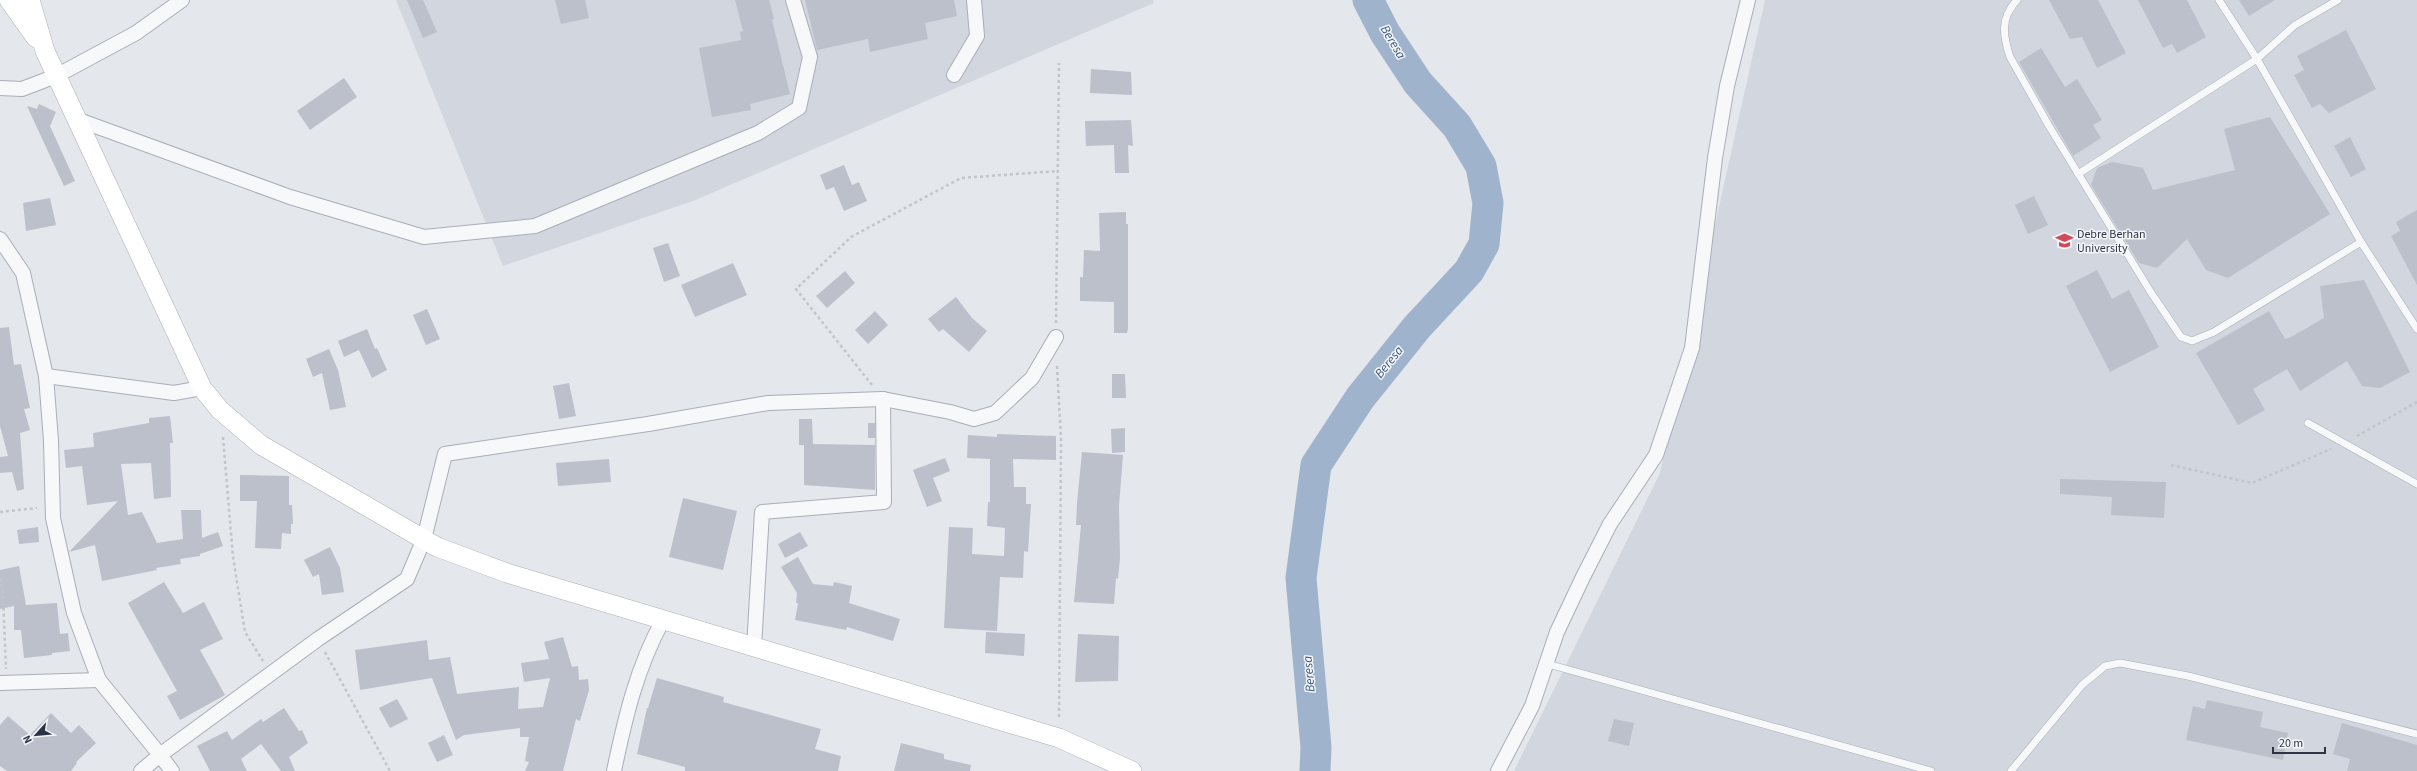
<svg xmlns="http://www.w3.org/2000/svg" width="2417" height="771" font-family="'Source Sans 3',sans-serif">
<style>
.built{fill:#d2d6de}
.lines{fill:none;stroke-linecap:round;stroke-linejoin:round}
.river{stroke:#9fb4cc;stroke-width:31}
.building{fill:#bbc0ca}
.service-casing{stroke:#a9aeb7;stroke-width:8}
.minor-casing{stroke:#a9aeb7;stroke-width:16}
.secondary-casing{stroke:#a9aeb7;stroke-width:20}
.path{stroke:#c2c5cb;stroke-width:2.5;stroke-dasharray:3 3;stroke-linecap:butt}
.service{stroke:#f7f8fa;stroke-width:7}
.minor{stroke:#f7f8fa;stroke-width:14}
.secondary{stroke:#fff;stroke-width:19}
.labels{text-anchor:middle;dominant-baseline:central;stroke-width:3;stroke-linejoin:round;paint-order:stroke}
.poi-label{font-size:12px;fill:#2b3445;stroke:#f4f6f9;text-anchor:start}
.water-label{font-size:13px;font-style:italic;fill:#34527a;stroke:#f4f6f9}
</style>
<rect width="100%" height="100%" fill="#e4e7ec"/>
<g class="built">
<path d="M396,0H1153L1154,3L693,201L503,266Z"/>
<path d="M1765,0H2417V771H1514L1660,473Z"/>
</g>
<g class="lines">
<path class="river" d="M1315,771L1316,747L1301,578L1316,465L1360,398L1417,327L1469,271L1484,244L1488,203L1481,166L1457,126L1418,83L1385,33L1368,0"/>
</g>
<g class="building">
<path d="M407,0H423L437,32L423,38Z"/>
<path d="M555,0H585L589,18L561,24Z"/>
<path d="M735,0H769L774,19L772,20L790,94L750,104L751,110L712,117L699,48L741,40L740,32L743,31Z"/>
<path d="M805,0H954L957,16L925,23L928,39L870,52L868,39L817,50Z"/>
<path d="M2049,0H2098L2126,53L2097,68L2082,37L2070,39Z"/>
<path d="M2138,0H2187L2206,37L2177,53L2172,44L2163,48Z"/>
<path d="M2239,0H2275L2249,16Z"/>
<path d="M2346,30L2376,89L2329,113L2320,104L2312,108L2294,75L2304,70L2297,56Z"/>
<path d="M2041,48L2065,87L2077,79L2102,120L2093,125L2101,138L2073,156L2019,62Z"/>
<path d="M1091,69L1131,72L1132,95L1090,93Z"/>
<path d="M344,78L357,97L310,130L297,111Z"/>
<path d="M39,104L56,112L50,126L75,181L64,186L27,106L37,109Z"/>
<path d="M2270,117L2330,214L2228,278L2206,270L2187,239L2157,268L2139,263L2091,185L2097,168L2112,162L2143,168L2153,190L2235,170L2224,129Z"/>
<path d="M1131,120L1133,146L1128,145L1129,173H1115L1114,145L1086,146L1085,121Z"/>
<path d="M2350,137L2366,169L2351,177L2334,146Z"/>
<path d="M844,165L852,185L859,182L867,201L844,211L834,187L826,190L820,175Z"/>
<path d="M2034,196L2048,225L2028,234L2015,205Z"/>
<path d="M50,198L56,225L26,231L23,203Z"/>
<path d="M2417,210V285L2391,236L2400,231L2396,222Z"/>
<path d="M1126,212V224H1128V328L1127,333H1114V302L1080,301V277H1083L1084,250L1100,251L1099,213Z"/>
<path d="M668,243L680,276L664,282L653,248Z"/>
<path d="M733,263L747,295L695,317L681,285Z"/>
<path d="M2097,270L2112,299L2129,290L2159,347L2110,372L2066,286Z"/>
<path d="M845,271L855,283L827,308L816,296Z"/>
<path d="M2364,280L2410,372L2380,388L2362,386L2347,361L2300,391L2287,369L2253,389L2265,410L2238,425L2196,353L2269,311L2285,339L2291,337L2324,318L2320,286Z"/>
<path d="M956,297L972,318L987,331L969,352L943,329L939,332L928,319Z"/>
<path d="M427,309L440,339L426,345L413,315Z"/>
<path d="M875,311L888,325L868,344L855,330Z"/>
<path d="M9,327L14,365L21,364L30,408L24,409L30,430L20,433L24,489L17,491L12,472L0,473V457L8,456L0,426V328Z"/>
<path d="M367,329L375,349L377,348L387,370L372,378L359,350L344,357L338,341Z"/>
<path d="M329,349L338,370L346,407L330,410L322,373L313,377L306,359Z"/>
<path d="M1112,374H1125L1126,398H1112Z"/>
<path d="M569,383L576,416L559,419L553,386Z"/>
<path d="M170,416L173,443H170L171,497L154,499L151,463L121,464L128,515L142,512L157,543L183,539L181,510H201L202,538L218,532L223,546L200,554V556L180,559L181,564L156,568L157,570L102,581L95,545L69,552L118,501L87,505L82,466L66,468L64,450L94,447L93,433L149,423V418Z"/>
<path d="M799,419H812L813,444L875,445V490L804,485V445H799Z"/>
<rect x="868" y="423" width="7" height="15"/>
<path d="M1125,428V452L1112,453L1111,429Z"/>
<path d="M997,434L1056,436V460L1013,459L1014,487H1026V504H1031L1028,552L1024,551L1023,578L1000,577L997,631L944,628L949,527L973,528L972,554L1004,556L1005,528L987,526L988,502H990V459L967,458L968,435L997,437Z"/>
<path d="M1082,452L1123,455L1119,506L1120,558L1118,579L1116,578L1114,604L1074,602L1081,525H1076L1077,503Z"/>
<path d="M945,458L950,471L933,478L942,501L927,507L913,470Z"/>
<path d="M609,459L611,482L558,486L556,463Z"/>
<path d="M240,475L289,476V505H292L293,524H291V534L282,533L281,549L255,548L257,501H240Z"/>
<path d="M2060,479L2166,482L2164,518L2111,515L2112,497L2060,494Z"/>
<path d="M683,498L737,511L723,570L669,557Z"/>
<path d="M38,527L39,542L19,544L17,530Z"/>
<path d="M800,532L808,546L785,558L778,544Z"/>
<path d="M330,547L340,568L344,592L322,595L319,574L313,577L304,560Z"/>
<path d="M798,557L813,584L833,586L834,582L852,586L849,603L900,619L893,641L847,627L846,630L795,620L798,603H796L797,593L781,567Z"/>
<path d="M19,566L26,605L57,603L60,634L68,633L70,651L52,653V655L24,658L21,630H14V606L0,609V570Z"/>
<path d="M164,582L183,613L204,602L223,639L200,650L225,695L180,720L167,696L177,691L128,603Z"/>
<path d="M986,632L1025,634L1024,656L985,653Z"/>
<path d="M1078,634L1119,636L1118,681L1075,682Z"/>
<path d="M563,637L572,667L578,666L579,680L588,679L589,690L580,721L576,719L563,771H525L529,762L525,761L529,737H520V728L464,735L456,740L432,678L360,690L355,650L427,640L429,660L450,657L457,694L519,687L518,709L543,707L550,678L524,682L521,663L549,659L544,642Z"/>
<path d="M657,678L724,697L723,702L821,729L815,749L841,756L838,771H685V767L637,754L647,708H648Z"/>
<path d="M397,699L408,719L390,728L379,708Z"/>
<path d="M2207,700L2263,712L2260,727L2288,733L2283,760L2186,740L2193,706L2205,709Z"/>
<path d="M284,708L299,731L302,730L308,743L289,757L295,771H281L261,744L241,759L247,771H210L197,746L227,731L232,740L261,719L263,722Z"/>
<path d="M51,713L71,733L79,725L96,743L76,762L77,763L71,771H7L0,766V725L8,716L30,735Z"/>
<path d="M1614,719L1634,723L1629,746L1608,741Z"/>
<path d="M2342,723L2417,745V771H2347L2350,759L2333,754Z"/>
<path d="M444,735L453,755L437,762L428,743Z"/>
<path d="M901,743L944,754V759L971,765L970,771H894Z"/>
</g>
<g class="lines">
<defs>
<g id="service">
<path d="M2017,0C2000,18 2003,36 2010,57L2049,126L2150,291L2181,337L2192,341L2214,332L2361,242"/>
<path d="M2338,0L2295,25L2257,59L2361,242L2417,329"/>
<path d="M2078,174L2257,59L2219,0"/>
<path d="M2308,423L2417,484"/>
<path d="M1548,664L1931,771"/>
<path d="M2011,771L2082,685L2105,666L2120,663L2188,676L2417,734"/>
</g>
<g id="minor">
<path d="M954,75L977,36L974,0"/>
<path d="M0,88L22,89L56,76L136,33L182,0"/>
<path d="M76,119L290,197L424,237L535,226L758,133L799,108L810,57L793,0"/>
<path d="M0,239L23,273L46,376L51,441L53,518L74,613L99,680L160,755L318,639L407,579L424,539L445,454L648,424L768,403L883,399L950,412L974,419L995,413L1032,378L1056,337"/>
<path d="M46,376L174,393L202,388"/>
<path d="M754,647L762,512L884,502L883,399"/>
<path d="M0,683L99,680"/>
<path d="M141,771L160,755L172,771"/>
<path d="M614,771C625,718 637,667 663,620"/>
<path d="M1498,771L1532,706L1557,632L1583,577L1610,524L1656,455L1692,348L1715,158L1727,86L1748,0"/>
</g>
<g id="secondary">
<path d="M9,0L36,38"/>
<path d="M30,0L45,51L202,388L220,410L261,445L437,547L507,573L1059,738L1132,771"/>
</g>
</defs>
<use href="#service" class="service-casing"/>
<use href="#minor" class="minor-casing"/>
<use href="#secondary" class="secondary-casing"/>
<g class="path">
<path d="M1056,323L1059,63"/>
<path d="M1057,366L1061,439L1059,719"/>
<path d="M872,385L796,289L851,237L961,178L1058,171"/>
<path d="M2357,436L2417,402"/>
<path d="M223,437L233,557L245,632L263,661"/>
<path d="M2171,465L2252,483L2331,449"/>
<path d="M0,512L37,508"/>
<path d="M0,578L3,594L6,669"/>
<path d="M325,652L390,771"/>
</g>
<use href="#service" class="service"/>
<use href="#minor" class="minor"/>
<use href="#secondary" class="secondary"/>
</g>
<defs>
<symbol id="university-bare" viewBox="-9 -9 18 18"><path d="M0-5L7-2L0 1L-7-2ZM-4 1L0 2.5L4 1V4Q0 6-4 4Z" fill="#d1495b" stroke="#f4f6f9" stroke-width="2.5" paint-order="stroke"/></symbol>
</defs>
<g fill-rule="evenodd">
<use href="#university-bare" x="2052" y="228" width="25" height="25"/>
</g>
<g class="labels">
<g class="poi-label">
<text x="2077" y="234">Debre Berhan<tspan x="2077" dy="14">University</tspan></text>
</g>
<g class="water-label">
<text transform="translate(1393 42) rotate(59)">Beresa</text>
<text transform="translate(1389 362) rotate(-51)">Beresa</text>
<text transform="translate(1309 674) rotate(-95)">Beresa</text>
</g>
</g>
<g transform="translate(36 735) rotate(243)" stroke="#f4f6f9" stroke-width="3" paint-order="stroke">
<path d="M0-3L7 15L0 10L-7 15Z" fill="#2b3445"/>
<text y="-6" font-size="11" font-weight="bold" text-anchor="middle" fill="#2b3445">N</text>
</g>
<path d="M2273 747v6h52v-6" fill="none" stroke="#2b3445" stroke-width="2"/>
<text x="2279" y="747" font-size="12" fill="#2b3445" stroke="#f4f6f9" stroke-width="3" paint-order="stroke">20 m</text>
</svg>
